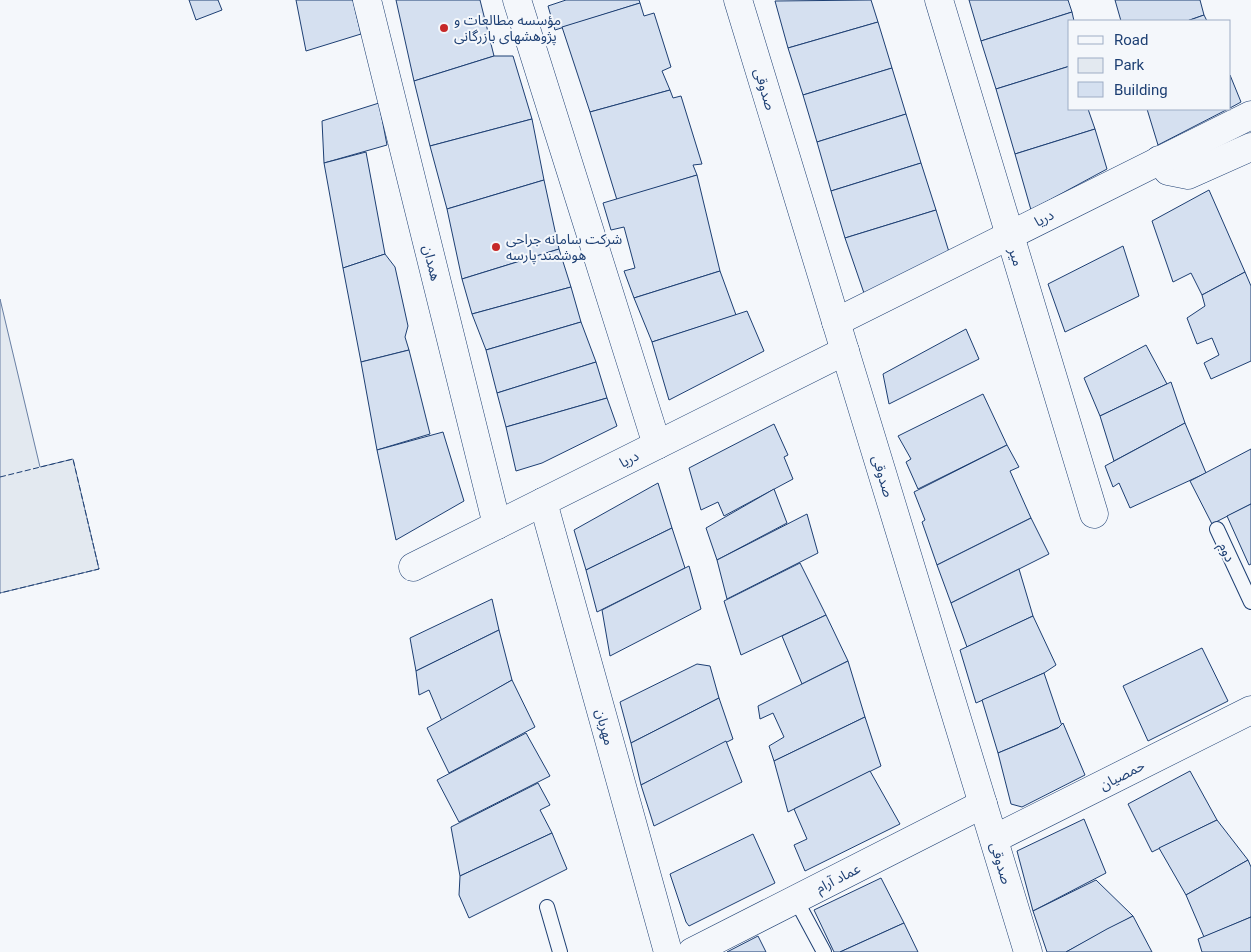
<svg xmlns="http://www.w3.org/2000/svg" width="1251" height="952" font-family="Roboto,'Noto Sans Arabic',sans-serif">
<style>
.green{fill:#e3e9f0;stroke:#687fa3}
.building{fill:#d5e0f0;stroke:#1d3f73}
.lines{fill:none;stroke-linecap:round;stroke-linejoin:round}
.service-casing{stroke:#1d3f73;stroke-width:16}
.minor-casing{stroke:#1d3f73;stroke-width:29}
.tertiary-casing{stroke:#1d3f73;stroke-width:29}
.service{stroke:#f4f7fb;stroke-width:14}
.minor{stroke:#f4f7fb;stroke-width:28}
.tertiary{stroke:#f4f7fb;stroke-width:28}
.fence{stroke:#1d3f73;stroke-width:1;stroke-dasharray:6 2.5;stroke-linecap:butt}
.poi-dot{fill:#c62828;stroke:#f4f7fb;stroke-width:2}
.labels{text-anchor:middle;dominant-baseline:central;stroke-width:4;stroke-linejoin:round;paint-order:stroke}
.poi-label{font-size:14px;fill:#1d3f73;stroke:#f4f7fb;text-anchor:start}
.street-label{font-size:14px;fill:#1d3f73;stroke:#f4f7fb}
</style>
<rect width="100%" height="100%" fill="#f4f7fb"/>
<path class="green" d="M0,299L40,467L73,459L99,569L0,593Z"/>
<g class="building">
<path d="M189,0H218L222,10L196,20Z"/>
<path d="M296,0H353L361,34L306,51Z"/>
<path d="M396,0H480L494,56L414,81Z"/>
<path d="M639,0L640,3L555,30L548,6L566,0Z"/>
<path d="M871,0L878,22L788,48L775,1Z"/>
<path d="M969,0H1068L1072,12L981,41Z"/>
<path d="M1115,0H1200L1204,15L1187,21H1121Z"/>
<path d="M640,3L644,16L654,13L671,67L662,71L670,90L590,112L562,27Z"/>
<path d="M1072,12L1074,21H1070V66L996,89L981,41Z"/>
<path d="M1204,15L1207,21H1187Z"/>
<path d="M878,22L892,68L803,95L788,48Z"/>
<path d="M494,56H513L532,119L430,146L414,81Z"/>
<path d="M1070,66V109H1088L1095,129L1015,154L996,89Z"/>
<path d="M892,68L906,114L817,142L803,95Z"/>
<path d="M1230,75L1241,102L1230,108Z"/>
<path d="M670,90L673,98L681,96L702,164L693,165L697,175L617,200L590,112Z"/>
<path d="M379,103L387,145L324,163L322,121Z"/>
<path d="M1147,109H1228L1158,145Z"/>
<path d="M906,114L921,163L831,191L817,142Z"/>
<path d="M532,119L544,180L447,209L430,146Z"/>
<path d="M1095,129L1107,169L1031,210L1015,154Z"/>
<path d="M366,152L385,254L343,268L324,163Z"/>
<path d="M921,163L936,210L845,238L831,191Z"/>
<path d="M697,175L720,271L634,298L624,271L635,268L624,227L611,230L603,203Z"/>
<path d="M544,180L559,249L462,279L447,209Z"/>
<path d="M1209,190L1245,272L1202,295L1191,273L1173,282L1152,221Z"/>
<path d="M936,210L949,252L865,296L845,238Z"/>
<path d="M1123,246L1139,296L1065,332L1048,284Z"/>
<path d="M559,249L571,287L472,314L462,279Z"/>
<path d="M385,254L395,267L408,326L405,337L409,350L361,362L343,268Z"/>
<path d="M720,271L736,315L652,342L634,298Z"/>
<path d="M1245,272L1251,286V361L1211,379L1204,363L1219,355L1212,338L1197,344L1187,318L1205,306L1202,295Z"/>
<path d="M571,287L581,322L486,350L472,314Z"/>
<path d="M747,311L764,351L669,400L652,342Z"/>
<path d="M581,322L596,362L497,393L486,350Z"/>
<path d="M966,329L979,359L889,404L883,374Z"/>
<path d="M1146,345L1167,384L1100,416L1084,378Z"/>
<path d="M409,350L430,434L377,450L361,362Z"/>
<path d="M596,362L607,398L506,427L497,393Z"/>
<path d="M1171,382L1185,423L1114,461L1100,416Z"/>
<path d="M983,394L1007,445L918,489L906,462L911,459L898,436Z"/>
<path d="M607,398L617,426L542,463L516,471L506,427Z"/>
<path d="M1185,423L1206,473L1130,508L1119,483L1113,487L1105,466Z"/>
<path d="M774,424L788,455L784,457L793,479L724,516L718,502L701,510L689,468Z"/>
<path d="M443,432L464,501L396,540L377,450Z"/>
<path d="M1007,445L1019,467L1010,471L1031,518L937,565L922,522L925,520L914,492Z"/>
<path d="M1251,449V504L1212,524L1190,481Z"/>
<path d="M658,483L672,528L586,570L574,530Z"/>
<path d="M774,489L787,523L717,560L706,528Z"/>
<path d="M1251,504V564L1249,565L1227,516Z"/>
<path d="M807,514L818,553L727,599L717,560Z"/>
<path d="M1031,518L1049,554L951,603L937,565Z"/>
<path d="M672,528L685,568L597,612L586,570Z"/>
<path d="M800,563L826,615L741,655L724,601Z"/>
<path d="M689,566L701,609L610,656L602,610Z"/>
<path d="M1019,569L1033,616L967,647L951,603Z"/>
<path d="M492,599L499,630L416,671L410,638Z"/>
<path d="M826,615L848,661L802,684L782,636Z"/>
<path d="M1033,616L1056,665L1044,673L976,703L960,650Z"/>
<path d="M499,630L512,680L442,721L429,690L419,695L416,671Z"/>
<path d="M1202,648L1228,701L1148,741L1123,686Z"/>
<path d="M848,661L865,717L774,761L769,746L784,737L773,713L760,719L758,706Z"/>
<path d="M697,664L710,666L719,698L631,743L620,702Z"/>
<path d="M1044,673L1062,726L998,753L982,700Z"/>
<path d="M512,680L535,727L449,773L427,728Z"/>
<path d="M719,698L733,739L641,785L631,743Z"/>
<path d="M865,717L881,766L788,812L774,761Z"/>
<path d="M1063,723L1085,775L1022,807L1011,804L998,753L1058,728Z"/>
<path d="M526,733L550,776L459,822L437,780Z"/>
<path d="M726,741L742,782L654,826L641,785Z"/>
<path d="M870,771L900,824L805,871L794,845L807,839L794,809Z"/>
<path d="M1190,771L1217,820L1152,852L1128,804Z"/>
<path d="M538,783L550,805L540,810L552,833L460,876L451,827Z"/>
<path d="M1084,819L1106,873L1033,911L1017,851Z"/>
<path d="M1217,820L1248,860L1186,895L1159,848Z"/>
<path d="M552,833L567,869L469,918L459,895L460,876Z"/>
<path d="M753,834L775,883L689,926L686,922L670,874Z"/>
<path d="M1248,860L1251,867V917L1204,937L1186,895Z"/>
<path d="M881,878L904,923L840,952H834L814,910Z"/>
<path d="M1096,880L1133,916L1066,952H1047L1033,911Z"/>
<path d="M1133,916L1152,952H1066L1107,929Z"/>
<path d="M1251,917V952H1202L1198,939Z"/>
<path d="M904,923L918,952H840Z"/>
<path d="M758,936L766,952H727Z"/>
</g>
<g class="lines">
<defs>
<g id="service">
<path d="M1217,529L1251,602"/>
<path d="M796,900L824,952"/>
<path d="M547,907L560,952"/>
</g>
<g id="minor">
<path d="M367,0L497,525"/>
<path d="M517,0L657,445"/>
<path d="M939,0L1094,514"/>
<path d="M1159,160L1168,171L1188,175L1251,147"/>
<path d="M836,322L1251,115"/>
<path d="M543,502L668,952"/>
<path d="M413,567L845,351"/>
<path d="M994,839L1251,710"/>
<path d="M692,952L983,804"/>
</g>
<path id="tertiary" d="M738,0L1028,952"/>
</defs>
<use href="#service" class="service-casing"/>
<use href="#minor" class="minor-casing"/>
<use href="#tertiary" class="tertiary-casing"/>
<use href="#service" class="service"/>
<use href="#minor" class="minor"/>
<use href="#tertiary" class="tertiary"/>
<path class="fence" d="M0,477L73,459L99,569L0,593"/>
</g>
<g class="poi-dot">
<circle cx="444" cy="28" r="5"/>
<circle cx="496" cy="247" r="5"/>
</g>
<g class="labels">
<g class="poi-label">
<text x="454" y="20">مؤسسه مطالعات و<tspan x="454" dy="16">پژوهشهای بازرگانی</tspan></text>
<text x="506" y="239">شرکت سامانه جراحی<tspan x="506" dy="16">هوشمند پارسه</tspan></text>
</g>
<g class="street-label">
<text transform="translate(765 89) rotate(73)">صدوقی</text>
<text transform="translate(1044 218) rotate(-27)">دریا</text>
<text transform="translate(1016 257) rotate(73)">میر</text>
<text transform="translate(432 263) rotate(76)">همدان</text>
<text transform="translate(629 459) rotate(-27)">دریا</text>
<text transform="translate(883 476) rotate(73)">صدوقی</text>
<text transform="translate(1227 552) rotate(65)">دوم</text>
<text transform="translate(605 727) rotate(75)">مهربان</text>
<text transform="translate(1122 775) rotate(-27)">حمصیان</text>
<text transform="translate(1001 863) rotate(73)">صدوقی</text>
<text transform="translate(838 878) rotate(-27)">عماد آرام</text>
</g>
</g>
<rect x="1068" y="20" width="162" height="90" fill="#f4f7fb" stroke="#9eadc5"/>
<rect x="1078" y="36" width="25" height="8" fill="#f4f7fb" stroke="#9eadc5"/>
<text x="1114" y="45" font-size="15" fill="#1d3f73">Road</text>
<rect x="1078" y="58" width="25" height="15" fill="#e3e9f0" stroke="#9eadc5"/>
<text x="1114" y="70" font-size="15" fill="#1d3f73">Park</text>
<rect x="1078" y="82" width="25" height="15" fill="#d5e0f0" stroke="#9eadc5"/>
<text x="1114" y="95" font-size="15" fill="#1d3f73">Building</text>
</svg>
